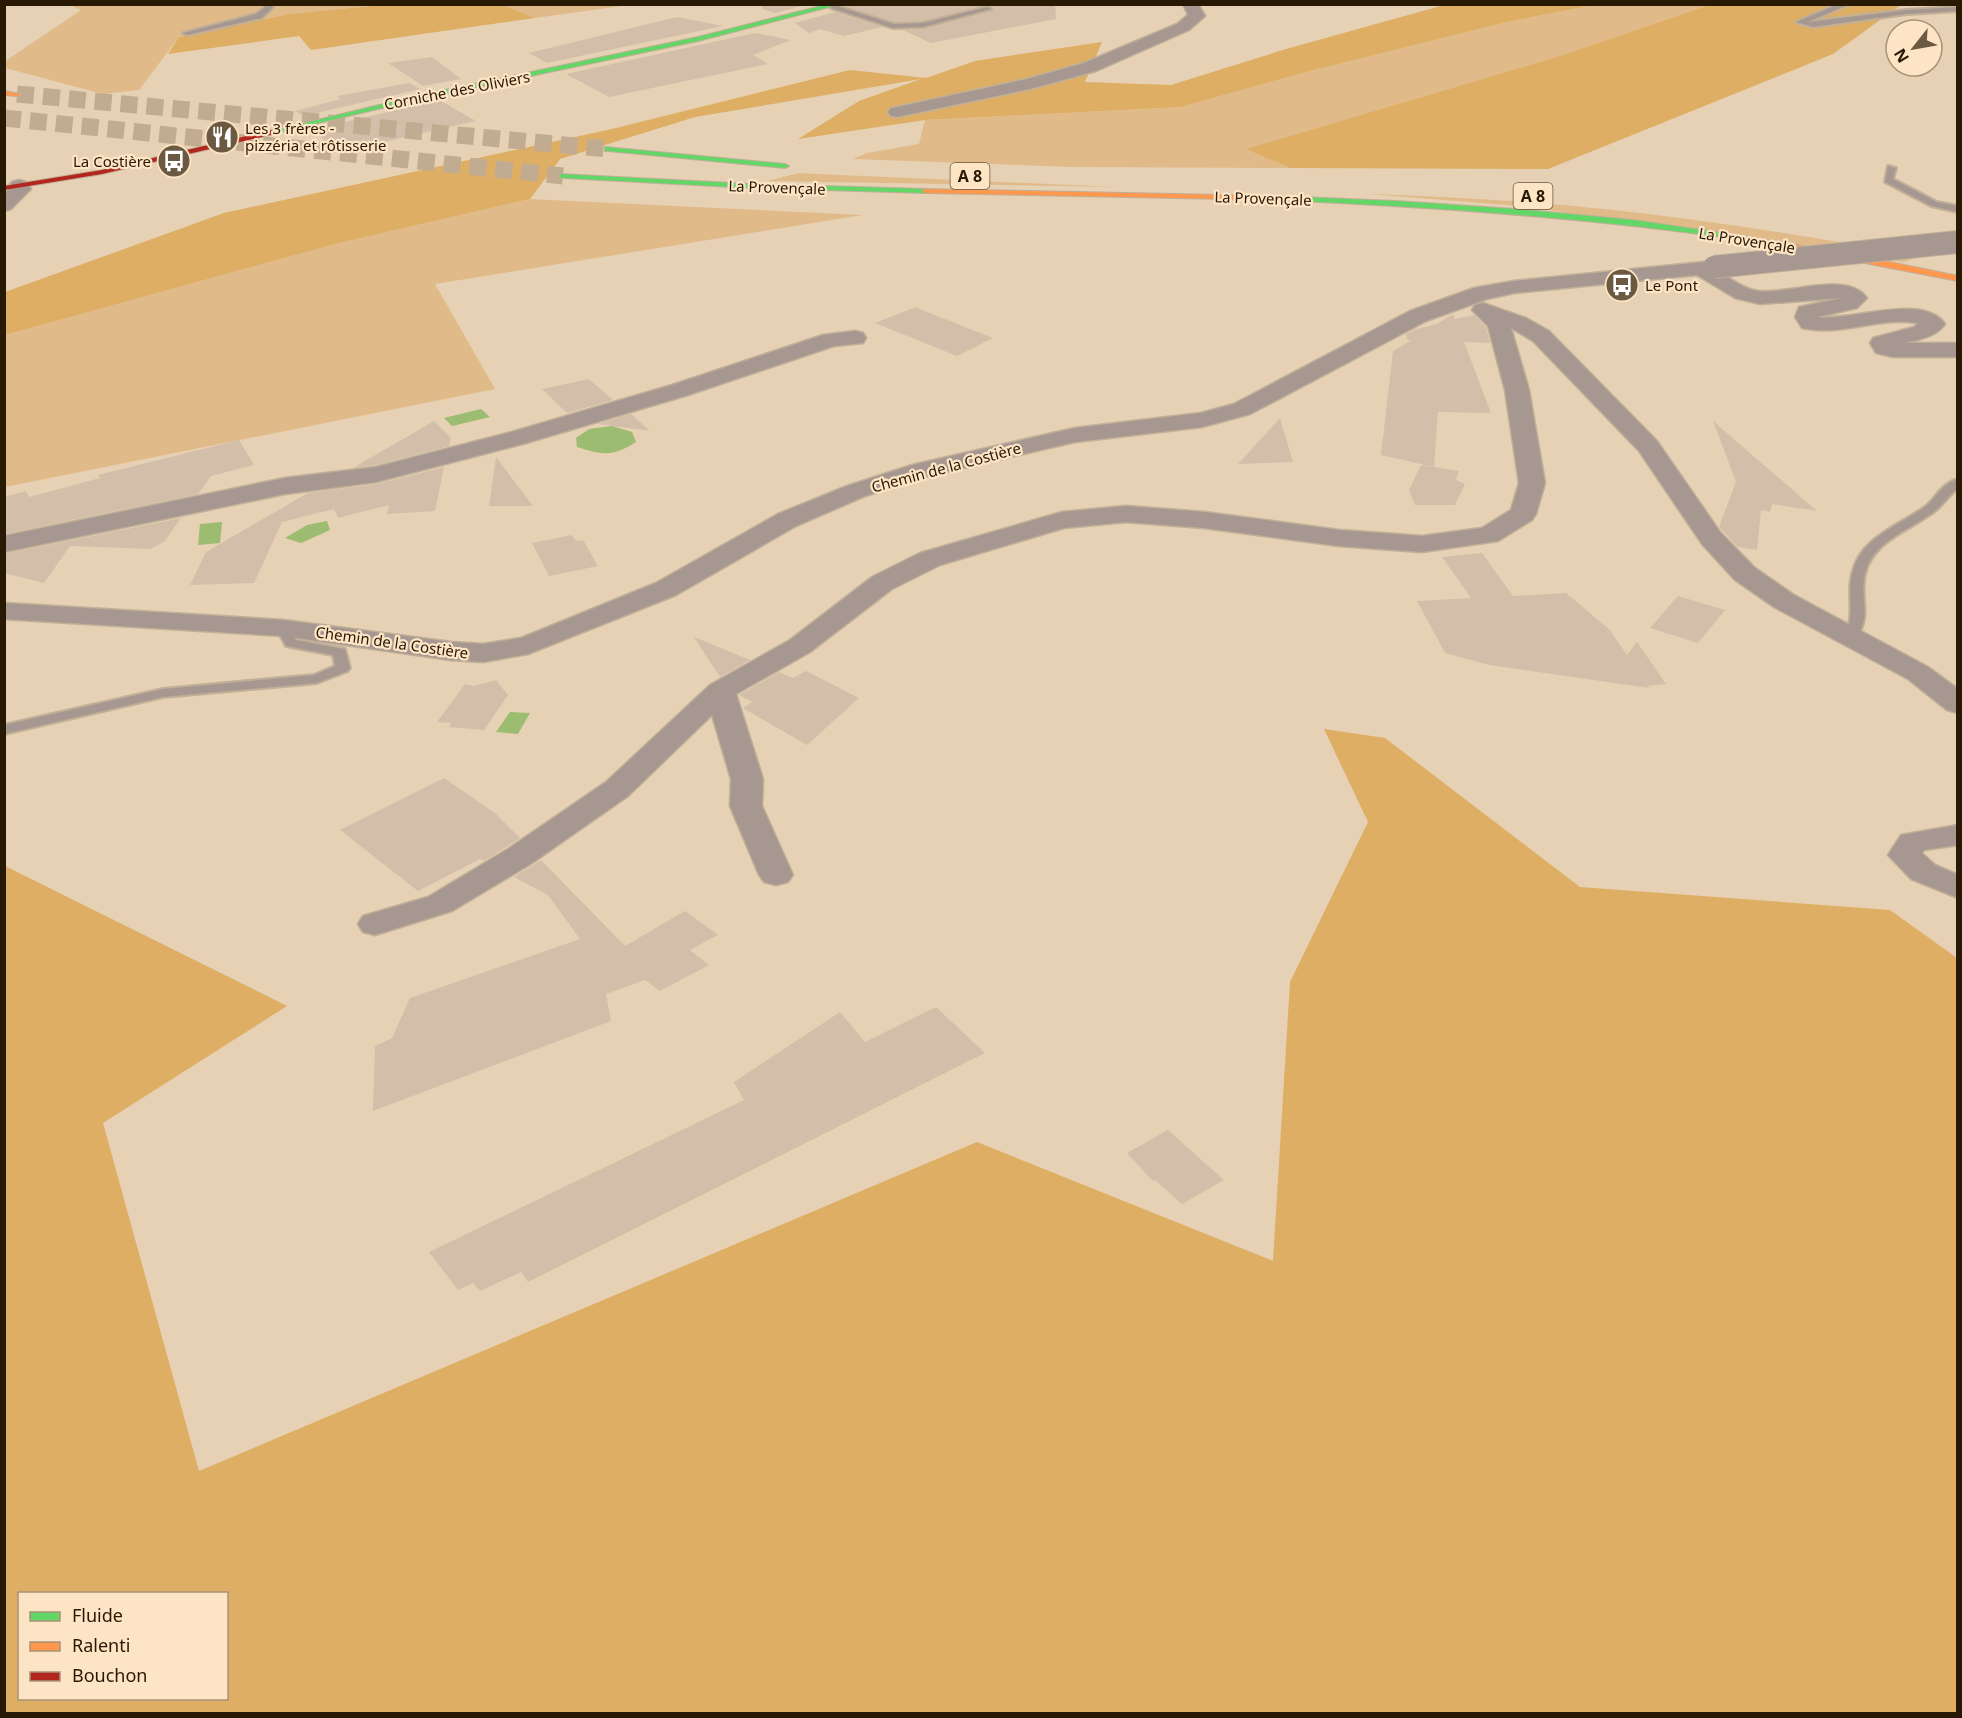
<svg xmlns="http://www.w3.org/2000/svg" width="1962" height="1718" font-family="'Noto Sans',sans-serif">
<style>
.green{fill:#e0bb89}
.forest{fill:#ddae64;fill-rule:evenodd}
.water{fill:#9bbc71}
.building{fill:#d3beaa}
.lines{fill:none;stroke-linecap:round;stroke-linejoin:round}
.highway-tunnel{stroke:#c1ac91;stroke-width:17;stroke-dasharray:17 9;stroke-linecap:butt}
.lane-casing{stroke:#c1af98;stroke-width:4}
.street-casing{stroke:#c1af98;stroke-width:3}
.fast-casing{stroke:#c1af98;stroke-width:2}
.slow-casing{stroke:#c1af98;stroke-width:2}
.jam-casing{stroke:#c1af98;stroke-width:2}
.lane{fill:#a69890;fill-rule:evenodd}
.street{fill:#a69890;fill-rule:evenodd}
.fast{fill:#63d668;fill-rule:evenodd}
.slow{fill:#ff974d;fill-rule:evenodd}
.jam{fill:#b3261e;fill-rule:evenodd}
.street-bridge-casing{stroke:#c1af98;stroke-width:24;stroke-linecap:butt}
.street-bridge{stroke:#a69890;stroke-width:22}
.labels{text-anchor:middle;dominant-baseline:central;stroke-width:4.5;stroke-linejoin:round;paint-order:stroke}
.far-street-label{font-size:15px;fill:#281904;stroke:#fde4c5}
.far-poi-label{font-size:15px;fill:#281904;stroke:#fde4c5;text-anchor:start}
.shield{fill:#fde4c5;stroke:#68563e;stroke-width:1.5}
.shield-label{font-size:16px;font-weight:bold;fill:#281904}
</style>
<rect width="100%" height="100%" fill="#e7d1b4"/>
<g class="green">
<path d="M70,5H381L289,14L179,37L139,90L103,94L5,68L4,62L81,10Z"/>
<path d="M503,5H629L535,18Z"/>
<path d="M1593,5H1709L1563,55L1247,149L1290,168L1074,167L853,159L867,153L919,144L925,120L1181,107L1306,72L1507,22Z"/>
<path d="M799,173L819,174L1116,187L767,181Z"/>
<path d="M1367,194C1450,197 1532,201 1613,210C1716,221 1818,238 1920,256L1904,262L1520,206Z"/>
<path d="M530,199L863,215L435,284L495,389L5,487V335L339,243Z"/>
</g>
<g class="forest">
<path d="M381,5H503L535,18L311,50L299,36L168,54L179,37L289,14Z"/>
<path d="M1444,5H1593L1507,22L1306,72L1181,107L925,120L798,139L859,101L921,79L695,117L560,159L530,199L339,243L5,335V292L224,213L612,129L850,70L926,78L975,61L1102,42L1085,82L1171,85L1286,49Z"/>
<path d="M1709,5H1901L1833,54L1548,169L1290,168L1246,149L1563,55Z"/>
<path d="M1324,729L1385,738L1580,887L1890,910L1957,958V1713H5V866L287,1006L103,1123L199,1471L977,1142L1273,1261L1290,982L1368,822ZM20,1594H226V1698H20Z"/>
</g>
<g class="water">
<path d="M481,409L490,417L452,426L444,418Z"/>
<path d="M612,426L632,432L636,442C613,457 602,455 577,447L576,438L589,429Z"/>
<path d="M327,521L330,530L301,543L285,538L307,525Z"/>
<path d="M222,522L220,543L198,545L200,524Z"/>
<path d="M510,712L530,713L518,734L496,732Z"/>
</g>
<g class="building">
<path d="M763,4H808L775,13L762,9Z"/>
<path d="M847,4H1055L1056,19L931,43L903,30L924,29L992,11L993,8L986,5L923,21L894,22L847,7Z"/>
<path d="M835,12L882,27L844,36L820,29L809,33L795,23Z"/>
<path d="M677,17L723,26L547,63L529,53Z"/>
<path d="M755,33L791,40L753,55L768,64L609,97L566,74Z"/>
<path d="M432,57L461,79L423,86L388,63Z"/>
<path d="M409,83L420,89L304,116L295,111L341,99L337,96Z"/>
<path d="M439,100L476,121L334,153L315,129Z"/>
<path d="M916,307L922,310L993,338L957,356L875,323Z"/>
<path d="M1453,314L1455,319L1474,315L1486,327L1490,343L1464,342L1491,413L1438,412L1434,467L1381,455L1393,351L1412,340H1407L1406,334L1416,329L1437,324Z"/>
<path d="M589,379L613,400L567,413L542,389Z"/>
<path d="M631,414L650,431L598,424Z"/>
<path d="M1280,418L1293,462L1238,464Z"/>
<path d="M434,421L451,438L449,446L376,465L353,468Z"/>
<path d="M1713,421L1817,511L1772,504L1770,512L1761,510L1757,550L1738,547L1719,527L1736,482Z"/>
<path d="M239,440L254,465L211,476L198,494L4,534V497L26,491L29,497L100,478L98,475Z"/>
<path d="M496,457L533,506H489Z"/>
<path d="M1421,465L1459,471L1456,480L1465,484L1455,505H1415L1409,490Z"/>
<path d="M444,467L435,511L387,514L389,505L338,518L334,509L282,522L254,583L190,585L206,552L308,493L377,484Z"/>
<path d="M181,518L164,542L150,549L70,546L44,583L4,573V554Z"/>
<path d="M572,535L576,541L583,540L598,566L549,576L532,543Z"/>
<path d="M1482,553L1513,596L1566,593L1609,629L1627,655L1637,642L1666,684L1647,686L1649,688L1489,665L1445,653L1417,601L1471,598L1442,557Z"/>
<path d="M1678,596L1725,610L1698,643L1650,628Z"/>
<path d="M694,637L750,660L720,677Z"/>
<path d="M806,671L859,698L807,745L743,708L752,702L739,695L779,672L793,678Z"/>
<path d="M496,680L508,695L484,730L449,727L452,723L437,722L465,684L474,686Z"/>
<path d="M444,778L495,813L520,838L484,861L480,859L418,891L340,830Z"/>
<path d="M541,860L625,946L685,911L718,935L690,950L709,965L660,991L645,980L606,994L611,1021L373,1111L375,1046L392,1038L410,998L580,939L548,895L514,877Z"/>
<path d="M936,1007L985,1053L528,1282L521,1272L480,1291L473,1283L458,1290L429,1252L744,1100L734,1082L840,1012L865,1042Z"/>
<path d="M1168,1130L1224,1180L1182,1204L1155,1180L1153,1181L1127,1153Z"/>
</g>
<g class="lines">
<g class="highway-tunnel">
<path d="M17,94L608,149"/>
<path d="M4,118L563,176"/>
</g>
<defs>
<g id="lane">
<path d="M263,4H271L273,7L262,18L187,35L183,33L256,14L265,7Z"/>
<path d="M831,4L894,24L923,23L987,7L991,9L923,27L893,28L831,8Z"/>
<path d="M1838,4H1850L1808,22L1906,10L1958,7V11L1906,14L1813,27L1796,22Z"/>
<path d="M1888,166L1896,168L1893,179L1937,202L1958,206V212L1931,206L1885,182Z"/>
<path d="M1958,479V488C1949,495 1944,504 1935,511C1911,530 1873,540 1865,574C1859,600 1873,614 1855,640H1845L1843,637C1857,616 1846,596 1852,574C1860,537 1899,526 1926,506C1937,497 1942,483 1958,479Z"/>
<path d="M283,624L288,625L296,640L345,649L350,668L348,671L317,683L163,697L4,734V725L163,689L314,675L335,666L333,655L286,646L276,628Z"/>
</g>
<g id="street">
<path d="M1183,4H1198L1205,16L1189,30L1096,71L1030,89L897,117L891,116L888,112L891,108L897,107L1027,79L1084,63L1177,24L1188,15Z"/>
<path d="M19,180L26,182L31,189L11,209L4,211V194L11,188L9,186L12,182Z"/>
<path d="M1714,261L1721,263L1724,267L1720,272C1731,279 1744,289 1758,291C1788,295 1847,270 1867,298L1857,308L1817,317C1850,322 1923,292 1945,324C1936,337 1920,339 1906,343H1958V357H1893L1876,353L1870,343L1873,338L1914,327L1918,324L1916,323C1878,317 1841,337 1802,328L1795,317L1799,307L1842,298L1760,304L1735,298L1697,275L1514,293L1487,299L1426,321L1250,414L1202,427L1075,442L928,476L865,496L796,526L676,595L528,654L483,662L451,660L283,636L4,619V603L283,620L451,642L483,644L521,638L656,583L778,514L847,486L912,465L1075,428L1201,413L1234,404L1410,311L1474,288L1514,281Z"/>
<path d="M1483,303L1526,318L1549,331L1657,441L1720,532L1755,568L1794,595L1928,667L1958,689V713L1947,710L1908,679L1774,607L1735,580L1702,544L1639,451L1533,341L1511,328L1529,390L1545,483L1536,514L1532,520L1498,541L1422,552L1339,546L1204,528L1126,522L1064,528L940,565L892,589L810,652L736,694L763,779L762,806L793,875L788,882L776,885L764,882L759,875L730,806L731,779L712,715L628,796L532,863L452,911L375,935L363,932L358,924L363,916L428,897L508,849L606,782L710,685L790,640L872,577L920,553L1062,512L1126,506L1204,512L1339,530L1422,536L1482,528L1511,510L1519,483L1505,390L1488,326L1472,310L1475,305Z"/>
<path d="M855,331L863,333L866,338L863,343L834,346L688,395L526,443L376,482L285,494L4,552V536L285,478L376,467L508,433L672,385L823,335Z"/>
<path d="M1958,825V845L1924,850L1922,853L1935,865L1958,875V898L1911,879L1888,855L1901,835Z"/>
</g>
<g id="fast">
<path d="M829,4H841L698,41L416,100L276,133L272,131L416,96L698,37Z"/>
<path d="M605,147L785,164L789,166L785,168L608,151H605Z"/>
<path d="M560,174L752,184L926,189L930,191L926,193L752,188L563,178H560Z"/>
<path d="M1275,196L1396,201L1515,209L1633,220L1750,237L1754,239L1750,241C1593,218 1436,207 1278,200H1275Z"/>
</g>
<g id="slow">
<path d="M4,91L21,94L17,96L4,95Z"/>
<path d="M923,189L1278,196L1282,198L1278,200L926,193L922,191Z"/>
<path d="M1747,237L1846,253L1958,276V281L1750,241H1747Z"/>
</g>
<path id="jam" d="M276,129H279V133L102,174L4,190V186L102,170Z"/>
</defs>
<use href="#lane" class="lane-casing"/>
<use href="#street" class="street-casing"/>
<use href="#fast" class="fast-casing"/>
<use href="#slow" class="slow-casing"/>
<use href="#jam" class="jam-casing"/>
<use href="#lane" class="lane"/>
<use href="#street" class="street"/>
<use href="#fast" class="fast"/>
<use href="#slow" class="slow"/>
<use href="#jam" class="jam"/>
<defs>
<path id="street-bridge" d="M1714,267L1958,242"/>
</defs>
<use href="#street-bridge" class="street-bridge-casing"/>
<use href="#street-bridge" class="street-bridge"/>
</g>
<defs>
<symbol id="restaurant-disc" viewBox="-11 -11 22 22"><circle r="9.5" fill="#6b5942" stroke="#fde4c5"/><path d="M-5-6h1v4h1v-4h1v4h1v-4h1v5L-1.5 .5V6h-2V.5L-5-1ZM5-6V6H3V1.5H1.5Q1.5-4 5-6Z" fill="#fff"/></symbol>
<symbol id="bus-disc" viewBox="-11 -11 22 22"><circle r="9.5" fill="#6b5942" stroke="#fde4c5"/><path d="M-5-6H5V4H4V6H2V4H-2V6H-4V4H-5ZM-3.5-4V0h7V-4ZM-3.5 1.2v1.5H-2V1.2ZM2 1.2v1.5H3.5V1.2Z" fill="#fff"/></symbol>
</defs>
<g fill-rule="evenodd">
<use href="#restaurant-disc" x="203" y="118" width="38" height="38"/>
<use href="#bus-disc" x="155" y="142" width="38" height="38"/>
<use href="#bus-disc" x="1603" y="266" width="38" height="38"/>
</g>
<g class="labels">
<g class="far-street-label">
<text transform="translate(457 90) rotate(-11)">Corniche des Oliviers</text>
<text transform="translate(777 187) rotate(2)">La Provençale</text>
<text transform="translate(1263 198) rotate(2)">La Provençale</text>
<text transform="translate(1747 240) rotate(9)">La Provençale</text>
<text transform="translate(946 467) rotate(-15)">Chemin de la Costière</text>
<text transform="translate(392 642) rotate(8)">Chemin de la Costière</text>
</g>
<g class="far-poi-label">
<text x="245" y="128">Les 3 frères -<tspan x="245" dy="17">pizzéria et rôtisserie</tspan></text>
<text x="151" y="161" text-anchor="end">La Costière</text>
<text x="1645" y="285">Le Pont</text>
</g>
<g class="shield">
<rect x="950.5" y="163" width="39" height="26" rx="4.5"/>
<rect x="1513.5" y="183" width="39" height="26" rx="4.5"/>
</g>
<g class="shield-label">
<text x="970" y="176">A 8</text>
<text x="1533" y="196">A 8</text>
</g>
</g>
<rect width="1962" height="1718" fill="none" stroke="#281904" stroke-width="12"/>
<rect x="18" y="1592" width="210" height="108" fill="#fde4c5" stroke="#a89378" stroke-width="1.5"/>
<rect x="30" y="1612" width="30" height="9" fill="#63d668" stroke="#a89378" stroke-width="1.5"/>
<text x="72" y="1622" font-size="18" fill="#281904">Fluide</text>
<rect x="30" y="1642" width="30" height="9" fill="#ff974d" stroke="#a89378" stroke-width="1.5"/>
<text x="72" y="1652" font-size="18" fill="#281904">Ralenti</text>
<rect x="30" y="1672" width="30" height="9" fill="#b3261e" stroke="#a89378" stroke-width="1.5"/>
<text x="72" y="1682" font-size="18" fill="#281904">Bouchon</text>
<g transform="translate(1914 48) rotate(239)"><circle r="28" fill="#fde4c5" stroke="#a89378" stroke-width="1.5"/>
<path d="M0-4.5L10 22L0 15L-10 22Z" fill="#6b5942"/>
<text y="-9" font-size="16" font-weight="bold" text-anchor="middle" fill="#281904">N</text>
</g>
</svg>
